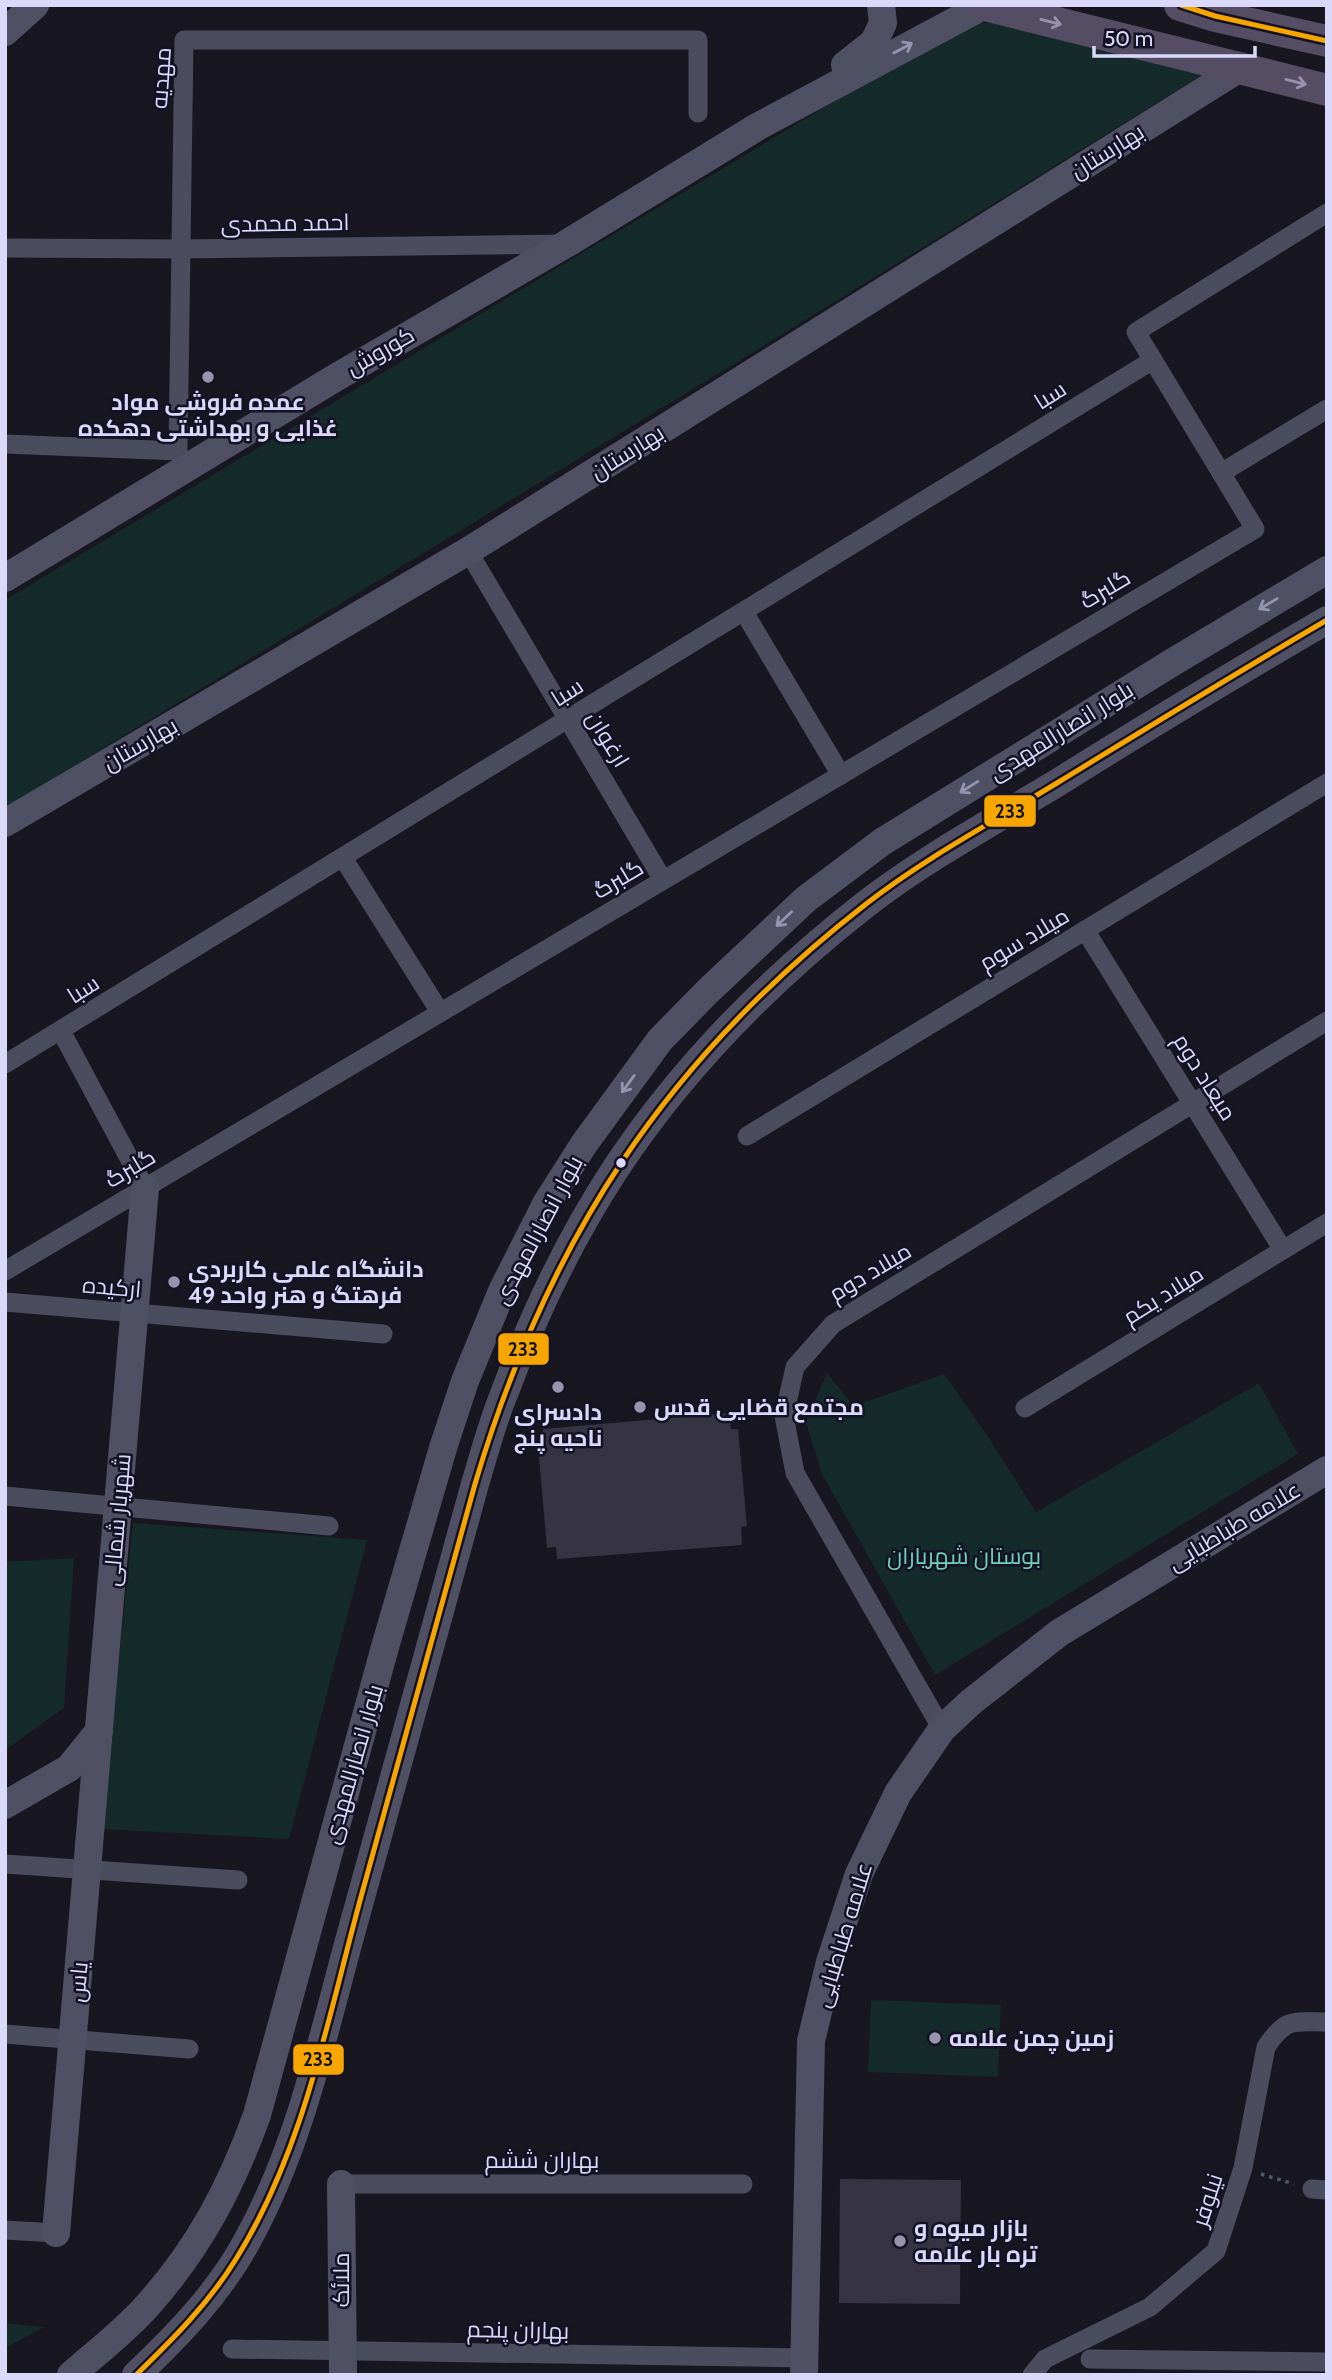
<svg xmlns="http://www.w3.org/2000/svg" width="1332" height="2380" font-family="Cabin,Cairo,sans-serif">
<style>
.green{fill:#152a2a}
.building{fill:#363442}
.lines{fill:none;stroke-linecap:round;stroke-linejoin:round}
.path{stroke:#4e5b66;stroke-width:3.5;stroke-dasharray:3.5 5;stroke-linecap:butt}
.street{stroke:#4c4c5f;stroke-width:19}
.secondary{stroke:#505065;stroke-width:28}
.primary{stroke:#544d64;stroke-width:32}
.bus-1-casing{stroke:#141224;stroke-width:10}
.bus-1{stroke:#f7a600;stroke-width:5}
.oneway{stroke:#9893af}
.oneway2{stroke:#9694b0}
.poi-dot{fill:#9795ae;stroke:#141224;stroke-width:2.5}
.bus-dot{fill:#dbd9fa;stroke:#141224;stroke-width:2.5}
.labels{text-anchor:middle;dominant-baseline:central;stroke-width:5;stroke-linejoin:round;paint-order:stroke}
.street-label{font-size:23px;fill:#dbd9fa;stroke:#141224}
.poi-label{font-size:23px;font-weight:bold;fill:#dbd9fa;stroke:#141224;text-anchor:start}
.park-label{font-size:23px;fill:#6dd2b4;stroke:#141224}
.line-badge{stroke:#141224;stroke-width:2.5}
.pale-badge-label{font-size:19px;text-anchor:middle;font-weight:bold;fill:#111}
</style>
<rect width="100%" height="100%" fill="#181620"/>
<g class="green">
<path d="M977,23H995L1202,75L739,361L5,808V600L958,27Z"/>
<path d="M827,1373L854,1406L944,1374L987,1435L1036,1512L1259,1383L1298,1454L935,1675L822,1474L806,1422Z"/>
<path d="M133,1523L367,1540L289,1839L102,1829Z"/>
<path d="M74,1558L64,1708L5,1750V1562Z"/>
<path d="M871,2000L1001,2005L998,2077L868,2072Z"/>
<path d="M5,2323L44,2327L5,2348Z"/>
</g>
<g class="building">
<path d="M729,1413L731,1429H738L747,1526L741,1527L742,1545L557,1559L556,1547L547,1548L538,1447H544L543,1429Z"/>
<path d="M840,2179L961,2180L960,2304L839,2303Z"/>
</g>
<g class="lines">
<path class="path" d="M1261,2174L1294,2184"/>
<g class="street">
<path d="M5,248L181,249L565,244"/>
<path d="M5,444L178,451L184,40H698V113"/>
<path d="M1221,473L1327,409"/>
<path d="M468,551L663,880"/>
<path d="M744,612L841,775"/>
<path d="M343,858L440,1012"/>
<path d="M1085,930L1283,1250"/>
<path d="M61,1031L145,1188"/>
<path d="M5,1064L1153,360"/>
<path d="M747,1136L1327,783"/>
<path d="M5,1271L1255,529L1136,332L1327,213"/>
<path d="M5,1302L383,1334"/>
<path d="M1025,1408L1327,1223"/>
<path d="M5,1496L329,1526"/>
<path d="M942,1729L795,1473L784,1416L795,1367L833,1324L1327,1021"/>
<path d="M5,1864L238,1880"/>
<path d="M5,2034L189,2049"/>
<path d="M341,2184H743"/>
<path d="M1312,2189L1327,2190"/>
<path d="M5,2230L56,2233"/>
<path d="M232,2349L804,2358"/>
<path d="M1090,2359L1327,2362"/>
<path d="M1032,2375L1045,2359L1150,2307L1216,2251L1243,2168L1266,2047C1286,2017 1293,2022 1327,2022"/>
</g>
<g class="secondary">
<path d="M5,32L35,5"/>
<path d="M845,65L874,42L883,23L881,5"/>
<path d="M5,578L335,378L566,244L757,127L985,5"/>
<path d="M5,823L468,551L1240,68"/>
<path d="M5,1805L69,1768L99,1731"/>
<path d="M341,2184L343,2375"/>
<path d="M56,2233L145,1188"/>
<path d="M71,2375C96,2353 125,2331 147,2306C199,2248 231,2187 257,2115L385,1647L443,1448L465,1381L502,1291L546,1204L584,1144L660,1040L708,991L806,899L882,842L1173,662L1327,570"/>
<path d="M136,2375C178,2335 219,2293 247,2241C299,2148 322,2039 350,1937C392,1786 433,1635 475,1484C484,1454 492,1423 504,1394C533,1316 570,1238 616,1168C683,1067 770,979 866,904C924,859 994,821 1057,783C1146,727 1236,673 1327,620"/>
<path d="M804,2375L811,2041L830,1962L859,1874L898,1793L942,1729L971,1702L1059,1633L1327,1470"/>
</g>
<g class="primary">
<path d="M985,5L1327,90"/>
<path d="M1180,5L1215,16L1327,41"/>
</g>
<defs>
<g id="bus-1">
<path d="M1181,5L1215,16L1327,41"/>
<path d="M136,2375C173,2339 209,2303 236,2259C306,2147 329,2011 364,1886C401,1752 438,1618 475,1484C547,1241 665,1060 866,904C925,858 993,822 1057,783C1147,728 1236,673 1327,620"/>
</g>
</defs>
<use href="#bus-1" class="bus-1-casing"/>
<use href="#bus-1" class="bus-1"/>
</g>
<defs><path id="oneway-shaft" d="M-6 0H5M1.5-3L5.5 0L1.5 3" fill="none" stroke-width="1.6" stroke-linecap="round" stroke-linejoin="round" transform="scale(1.75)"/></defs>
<g class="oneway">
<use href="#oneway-shaft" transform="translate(1051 22) rotate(14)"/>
<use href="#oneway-shaft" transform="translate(1296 82) rotate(14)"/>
</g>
<g class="oneway2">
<use href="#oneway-shaft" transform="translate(903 48) rotate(-28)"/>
<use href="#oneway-shaft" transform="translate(1268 604) rotate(149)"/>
<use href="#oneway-shaft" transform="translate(969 787) rotate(148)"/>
<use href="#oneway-shaft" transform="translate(784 919) rotate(137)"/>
<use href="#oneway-shaft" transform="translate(628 1084) rotate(126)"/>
</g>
<g class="poi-dot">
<circle cx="208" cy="377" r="7"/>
<circle cx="174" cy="1282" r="7"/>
<circle cx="558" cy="1387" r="7"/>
<circle cx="640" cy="1407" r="7"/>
<circle cx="935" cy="2038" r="7"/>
<circle cx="900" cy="2241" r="7"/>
</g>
<circle class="bus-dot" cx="621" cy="1163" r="6"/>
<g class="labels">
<g class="street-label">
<text transform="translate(161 78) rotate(-86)">مهدیه</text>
<text transform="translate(1107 151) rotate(-32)">بهارستان</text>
<text transform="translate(285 223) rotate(-1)">احمد محمدی</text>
<text transform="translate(380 351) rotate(-30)">کوروش</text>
<text transform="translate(1050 395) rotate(-32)">سبا</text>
<text transform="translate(627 452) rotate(-32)">بهارستان</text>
<text transform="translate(1105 589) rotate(-31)">گلبرگ</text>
<text transform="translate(567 692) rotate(-32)">سبا</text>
<text transform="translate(1061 731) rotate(-32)">بلوار انصارالمهدی</text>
<text transform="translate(608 739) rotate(59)">ارغوان</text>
<text transform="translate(140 744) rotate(-30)">بهارستان</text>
<text transform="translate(618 879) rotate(-31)">گلبرگ</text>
<text transform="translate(1024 939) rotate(-31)">میلاد سوم</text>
<text transform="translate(83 989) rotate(-32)">سبا</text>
<text transform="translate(1205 1077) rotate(58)">میعاد دوم</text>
<text transform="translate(130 1168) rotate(-31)">گلبرگ</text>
<text transform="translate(538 1230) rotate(-62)">بلوار انصارالمهدی</text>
<text transform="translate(870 1272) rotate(-31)">میلاد دوم</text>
<text transform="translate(112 1287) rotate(5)">ارکیده</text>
<text transform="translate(1163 1295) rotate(-32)">میلاد یکم</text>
<text transform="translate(117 1520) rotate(-85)">شهریار شمالی</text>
<text transform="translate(1234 1526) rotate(-31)">علامه طباطبایی</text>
<text transform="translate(353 1764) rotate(-74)">بلوار انصارالمهدی</text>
<text transform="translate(843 1935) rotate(-73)">علامه طباطبایی</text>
<text transform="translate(78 1982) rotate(-85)">یاس</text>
<text x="542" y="2160">بهاران ششم</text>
<text transform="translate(1207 2200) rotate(-72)">نیلوفر</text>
<text transform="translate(341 2280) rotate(-90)">ملائک</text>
<text transform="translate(518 2330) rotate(1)">بهاران پنجم</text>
</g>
<g class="poi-label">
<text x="208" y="402" text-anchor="middle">عمده فروشی مواد<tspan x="208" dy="26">غذایی و بهداشتی دهکده</tspan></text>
<text x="188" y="1269">دانشگاه علمی کاربردی<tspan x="188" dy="26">فرهتگ و هنر واحد 49</tspan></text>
<text x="654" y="1407">مجتمع قضایی قدس</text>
<text x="558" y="1412" text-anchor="middle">دادسرای<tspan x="558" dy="26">ناحیه پنج</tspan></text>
<text x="949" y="2038">زمین چمن علامه</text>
<text x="914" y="2228">بازار میوه و<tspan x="914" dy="26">تره بار علامه</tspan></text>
</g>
<g class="park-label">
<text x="964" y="1556">بوستان شهریاران</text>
</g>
</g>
<g class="line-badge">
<rect x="983" y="794" width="54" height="34" rx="7" fill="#f7a600"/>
<rect x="497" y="1332" width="53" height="34" rx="7" fill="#f7a600"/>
<rect x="292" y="2043" width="53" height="33" rx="7" fill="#f7a600"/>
</g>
<g class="pale-badge-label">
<text x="1010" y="818">233</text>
<text x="523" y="1356">233</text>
<text x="318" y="2066">233</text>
</g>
<rect width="1332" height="2380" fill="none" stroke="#dbd9fa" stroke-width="14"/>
<path d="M1094 46v10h161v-10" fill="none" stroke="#dbd9fa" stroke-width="3.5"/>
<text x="1104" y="46" font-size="21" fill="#dbd9fa" stroke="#141224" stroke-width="5" paint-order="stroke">50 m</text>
</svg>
